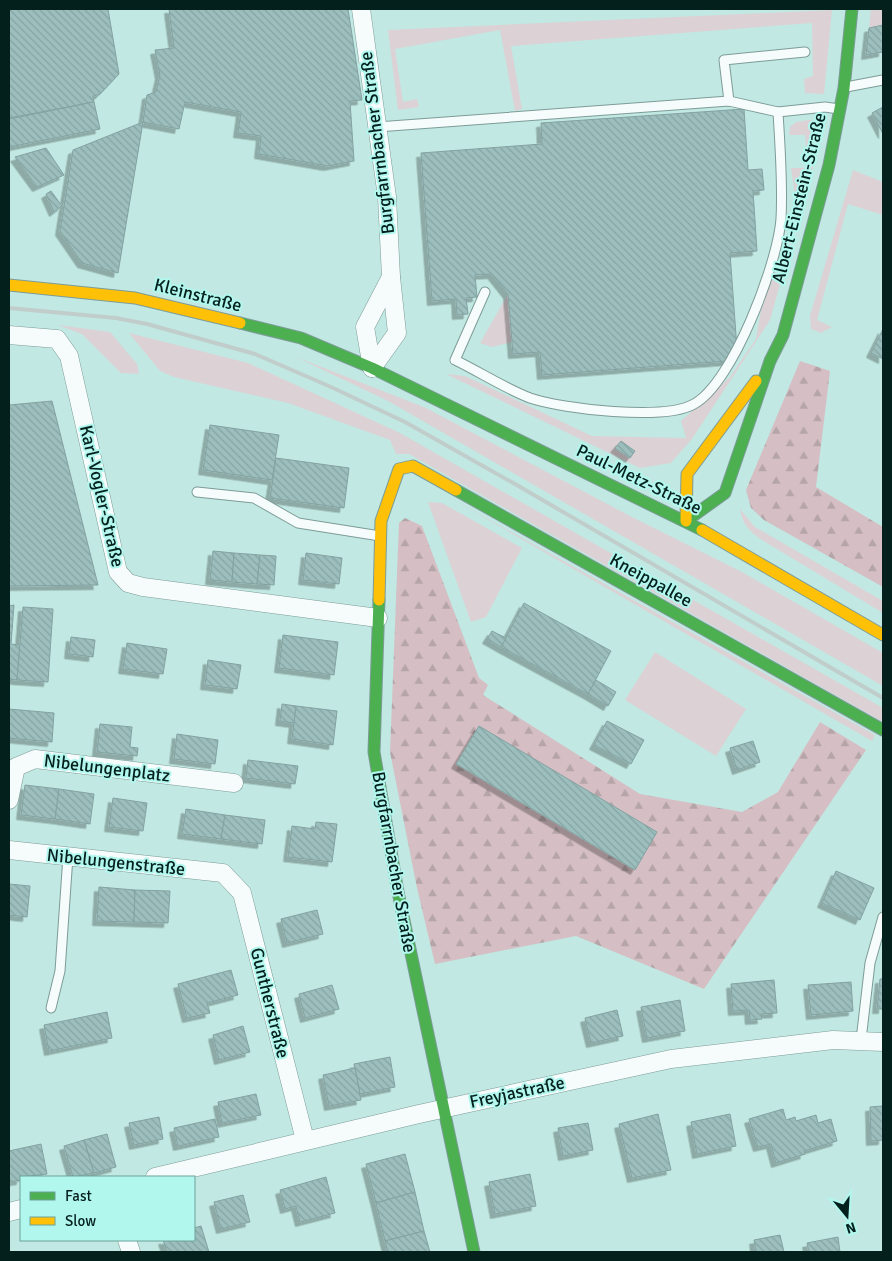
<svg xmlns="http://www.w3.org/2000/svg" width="892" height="1261" font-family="Signika,sans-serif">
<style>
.green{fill:#dcd2d5}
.forest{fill:url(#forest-firs)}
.building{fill:url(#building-back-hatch);stroke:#83a2a1;filter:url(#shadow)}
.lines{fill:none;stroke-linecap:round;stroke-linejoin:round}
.lane-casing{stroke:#7d9c98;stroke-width:11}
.street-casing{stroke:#7d9c98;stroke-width:19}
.fast-casing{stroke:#7d9c98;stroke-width:13}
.slow-casing{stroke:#7d9c98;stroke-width:13}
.lane{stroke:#f6fcfb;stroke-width:9}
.street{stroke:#f6fcfb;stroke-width:18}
.fast{stroke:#4caf50;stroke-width:11}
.slow{stroke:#ffc107;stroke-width:11}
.rail{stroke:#c1cdcb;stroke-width:4}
.labels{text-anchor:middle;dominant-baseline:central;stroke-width:4;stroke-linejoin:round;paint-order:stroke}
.street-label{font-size:18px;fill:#04201d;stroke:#b2f7ee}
</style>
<defs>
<pattern id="forest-firs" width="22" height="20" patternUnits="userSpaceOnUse" patternTransform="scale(1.25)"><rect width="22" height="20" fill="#d5bfc4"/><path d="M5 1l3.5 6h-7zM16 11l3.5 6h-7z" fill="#b5a4a8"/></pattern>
<pattern id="building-back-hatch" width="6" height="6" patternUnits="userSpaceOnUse" patternTransform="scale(1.25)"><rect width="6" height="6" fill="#9cbfbe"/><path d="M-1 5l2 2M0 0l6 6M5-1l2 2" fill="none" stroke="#85a4a3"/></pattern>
<filter id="shadow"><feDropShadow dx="-4.5" dy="4.5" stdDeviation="0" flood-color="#0004"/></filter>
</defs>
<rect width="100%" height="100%" fill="#c1e8e2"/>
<g class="green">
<path d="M871,9H883V25L869,28Z"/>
<path d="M832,10L824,94L805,93L804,79L813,76L812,23L511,46L522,109L515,111L500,30L395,49L403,102L417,99L419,107L398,110L388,30Z"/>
<path d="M808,120H821L817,152L770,320L692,439L671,463L640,468L446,374L465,376L592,436L686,438L681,421L730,377L756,339L761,310L797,210L791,168H808L805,135H789L790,127L796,122Z"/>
<path d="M853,170L883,182V215L848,204L817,320L832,327L821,333L811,329L810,316Z"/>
<path d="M508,294L512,342L492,347L480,343Z"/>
<path d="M58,325L110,332L137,364L139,374L121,373L82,334Z"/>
<path d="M129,333L248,363L400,433L883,708V722L409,454H396L390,440L288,403L174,377L160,371Z"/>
<path d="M296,357L426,408L632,517L742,572L883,653V686L388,401Z"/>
<path d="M447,496L875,735L872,741Z"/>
<path d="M428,502L442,503L522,548L486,617L471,622Z"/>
<path d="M740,509L755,527L883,601V613L762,540C748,530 743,525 740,509Z"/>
<path d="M655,652L746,709L716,756L625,700Z"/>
</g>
<g class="forest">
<path d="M800,361L830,371L816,487L883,527V587L764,520L751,508L746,490Z"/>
<path d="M405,518L422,526L479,678L488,685L483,695L640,794L742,812L778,792L820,722L866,750L704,989L576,936L435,964L417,888L390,752L399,523Z"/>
</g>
<g class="building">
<path d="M9,9H108L119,74L100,94L93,96L94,102L9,118Z"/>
<path d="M169,9H348L362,100L350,101L354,161L328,166L259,154L261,136L238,133L241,112L185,102L179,129L143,122L147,95L156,92L160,75L155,50L174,48Z"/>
<path d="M883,25V52L866,55L869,28Z"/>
<path d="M94,102L100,129L9,147V119Z"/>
<path d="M883,107V134L872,113Z"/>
<path d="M744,109L748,170L762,169L764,190L753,191L757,251L730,253L737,349L727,361L542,375L540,352L513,354L508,294L492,274L475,275L477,297L466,298L468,314L457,315L456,299L432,301L421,153L542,144L541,123Z"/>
<path d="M143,122L118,273L82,263L60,231L73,150Z"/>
<path d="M46,148L64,175L37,187L15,157Z"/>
<path d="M51,191L62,206L54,212L46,194Z"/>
<path d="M883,329V359L871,353Z"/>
<path d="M52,401L98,585L9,586V405Z"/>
<path d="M210,425L279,435L272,480L203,470Z"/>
<path d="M621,441L635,451L630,458L615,448Z"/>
<path d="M276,458L349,468L344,508L270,498Z"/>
<path d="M213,551L234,553L232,582L210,580Z"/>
<path d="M234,553L260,555L257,584L232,582Z"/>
<path d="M306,553L342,558L339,584L303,580Z"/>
<path d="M260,555L276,556L274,585L257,584Z"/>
<path d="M524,603L611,651L588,694L501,647Z"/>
<path d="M14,605L11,644L20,645L17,680L9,679V606Z"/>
<path d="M23,607L53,609L48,682L17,680Z"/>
<path d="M492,631L506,638L501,647L487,639Z"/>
<path d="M283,635L338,642L334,675L279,668Z"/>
<path d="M71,637L95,640L93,657L69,654Z"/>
<path d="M127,643L167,649L163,674L123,669Z"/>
<path d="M208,660L241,665L237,689L205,685Z"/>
<path d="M596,680L616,692L608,706L588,694Z"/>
<path d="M282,704L296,706L294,723L280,721Z"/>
<path d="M296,706L337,711L333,745L292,739Z"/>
<path d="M9,709L54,713L52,742L9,738Z"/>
<path d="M607,721L644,740L631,764L594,745Z"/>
<path d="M100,724L132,727L130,747L138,748L137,756L97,752Z"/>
<path d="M479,726L657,832L635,870L456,764Z"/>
<path d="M177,734L218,740L215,764L174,759Z"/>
<path d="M753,741L760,762L737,770L730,748Z"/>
<path d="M248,760L298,766L295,784L246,778Z"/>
<path d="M25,785L59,789L55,819L21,815Z"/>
<path d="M59,789L94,794L90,824L55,819Z"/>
<path d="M113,798L147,803L143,831L109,827Z"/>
<path d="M186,809L225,815L221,839L182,834Z"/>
<path d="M225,815L265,820L262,844L221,839Z"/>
<path d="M316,822L337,824L332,862L288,857L292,826L315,829Z"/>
<path d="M836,871L874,888L860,920L822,903Z"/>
<path d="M9,884L30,886L27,917L9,915Z"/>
<path d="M99,887L135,890L134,922L97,921Z"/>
<path d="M135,890L170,891L168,923L134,922Z"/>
<path d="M317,910L323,934L287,943L281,919Z"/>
<path d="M231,970L238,995L207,1003L210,1013L187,1018L178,984Z"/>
<path d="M880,979H883V1009H877Z"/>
<path d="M774,980L777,1013L761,1014L762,1019L750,1020L749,1010L733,1011L731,984Z"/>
<path d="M851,982L853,1011L811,1015L808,985Z"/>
<path d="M332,985L339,1009L305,1018L299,994Z"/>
<path d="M680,1000L685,1031L647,1038L641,1007Z"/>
<path d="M617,1010L623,1036L591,1043L585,1018Z"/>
<path d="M107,1012L112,1038L49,1051L44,1025Z"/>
<path d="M243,1026L250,1052L219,1060L213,1035Z"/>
<path d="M390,1057L395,1087L360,1094L354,1064Z"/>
<path d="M355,1068L361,1100L329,1106L323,1075Z"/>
<path d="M256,1094L261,1115L222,1123L218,1102Z"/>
<path d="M883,1106V1140L871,1141L870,1107Z"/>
<path d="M783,1109L786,1120L795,1117L796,1121L816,1115L818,1123L831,1119L837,1141L804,1151L805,1154L776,1163L771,1144L758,1147L749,1119Z"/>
<path d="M658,1114L671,1170L632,1178L619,1124Z"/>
<path d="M730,1114L736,1146L697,1154L691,1122Z"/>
<path d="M159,1117L163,1139L134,1145L129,1123Z"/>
<path d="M215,1119L219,1137L178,1146L174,1128Z"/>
<path d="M588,1123L593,1150L563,1156L558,1128Z"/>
<path d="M107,1134L116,1167L94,1173L84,1140Z"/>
<path d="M84,1140L94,1173L73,1177L64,1146Z"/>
<path d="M41,1144L47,1174L21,1177V1180L9,1182V1151Z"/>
<path d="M405,1154L415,1192L376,1203L366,1164Z"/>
<path d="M530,1174L536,1206L495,1214L489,1182Z"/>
<path d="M326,1177L335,1213L300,1222L296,1206L285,1209L280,1190Z"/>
<path d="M415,1192L424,1231L385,1241L376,1203Z"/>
<path d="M243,1195L250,1222L221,1229L214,1202Z"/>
<path d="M201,1226L209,1252H167L163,1240H194V1228Z"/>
<path d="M424,1231L430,1252H388L385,1241Z"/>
<path d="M780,1235L784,1252H756L754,1240Z"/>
<path d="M838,1237L840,1252H809L807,1243Z"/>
</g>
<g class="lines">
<defs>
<g id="lane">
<path d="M846,87L883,80"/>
<path d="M729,101L724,60L805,52"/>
<path d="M377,127L729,101L778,112"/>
<path d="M485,292L455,360C480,372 504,388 530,398C562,409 665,421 694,404C733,383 778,262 781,219C783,184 780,147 778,112L825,107L839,109"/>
<path d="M197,492L254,498L298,523L380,536"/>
<path d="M51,1008L60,971L68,856"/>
<path d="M861,1040L870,963L883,917"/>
</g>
<g id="street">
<path d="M361,9L387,197L391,277L397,333L372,368"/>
<path d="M9,335L57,339L69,356L118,572L128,583L143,587L378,618"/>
<path d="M372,368L365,327L391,277"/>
<path d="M9,800L16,767L35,759L234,783"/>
<path d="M9,850L223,873L242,893L305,1140"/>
<path d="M155,1177L419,1114L671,1059L833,1040L883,1042"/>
<path d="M9,1212L21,1209"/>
<path d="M127,1240L131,1252"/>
</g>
<g id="fast">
<path d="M240,323L301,338L372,368L702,530"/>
<path d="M456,490L883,730"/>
<path d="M686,521L725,493L770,361L783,335L829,165L844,88L852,9"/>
<path d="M379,600L374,752L398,892L474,1252"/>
</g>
<g id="slow">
<path d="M9,285L135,298L240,323"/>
<path d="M686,521L687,474L756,381"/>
<path d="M702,530L883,635"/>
<path d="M379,600L381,521L399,469L413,466L456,490"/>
</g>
</defs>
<use href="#lane" class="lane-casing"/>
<use href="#street" class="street-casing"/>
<use href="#fast" class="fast-casing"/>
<use href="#slow" class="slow-casing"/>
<use href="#lane" class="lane"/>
<use href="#street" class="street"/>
<use href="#fast" class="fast"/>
<use href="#slow" class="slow"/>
<path class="rail" d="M9,308L116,318L147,324L255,354L331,387L405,422L515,484L883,698"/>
</g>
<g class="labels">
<g class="street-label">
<text transform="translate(377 143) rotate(-97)">Burgfarrnbacher Straße</text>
<text transform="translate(799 198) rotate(-76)">Albert-Einstein-Straße</text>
<text transform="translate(198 295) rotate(14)">Kleinstraße</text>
<text transform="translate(639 479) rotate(26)">Paul-Metz-Straße</text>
<text transform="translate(102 496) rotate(77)">Karl-Vogler-Straße</text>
<text transform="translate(651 580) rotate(29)">Kneippallee</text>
<text transform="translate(107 768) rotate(7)">Nibelungenplatz</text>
<text transform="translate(116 862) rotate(6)">Nibelungenstraße</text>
<text transform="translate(394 862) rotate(80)">Burgfarrnbacher Straße</text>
<text transform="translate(270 1003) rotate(76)">Guntherstraße</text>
<text transform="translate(517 1092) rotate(-12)">Freyjastraße</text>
</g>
</g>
<rect width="892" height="1261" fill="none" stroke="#04201d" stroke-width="20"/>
<rect x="20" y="1176" width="175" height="65" fill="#b2f7ee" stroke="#6ca19a"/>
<rect x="30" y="1192" width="25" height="8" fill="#4caf50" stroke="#6ca19a"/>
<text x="65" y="1201" font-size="15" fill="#04201d">Fast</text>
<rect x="30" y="1217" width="25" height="8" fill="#ffc107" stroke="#6ca19a"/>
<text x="65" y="1226" font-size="15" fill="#04201d">Slow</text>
<g transform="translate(847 1216) rotate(162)" stroke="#b2f7ee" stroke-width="4" paint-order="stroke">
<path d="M0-4L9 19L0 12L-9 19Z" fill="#04201d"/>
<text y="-8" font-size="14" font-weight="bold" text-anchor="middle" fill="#04201d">N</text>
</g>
</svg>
